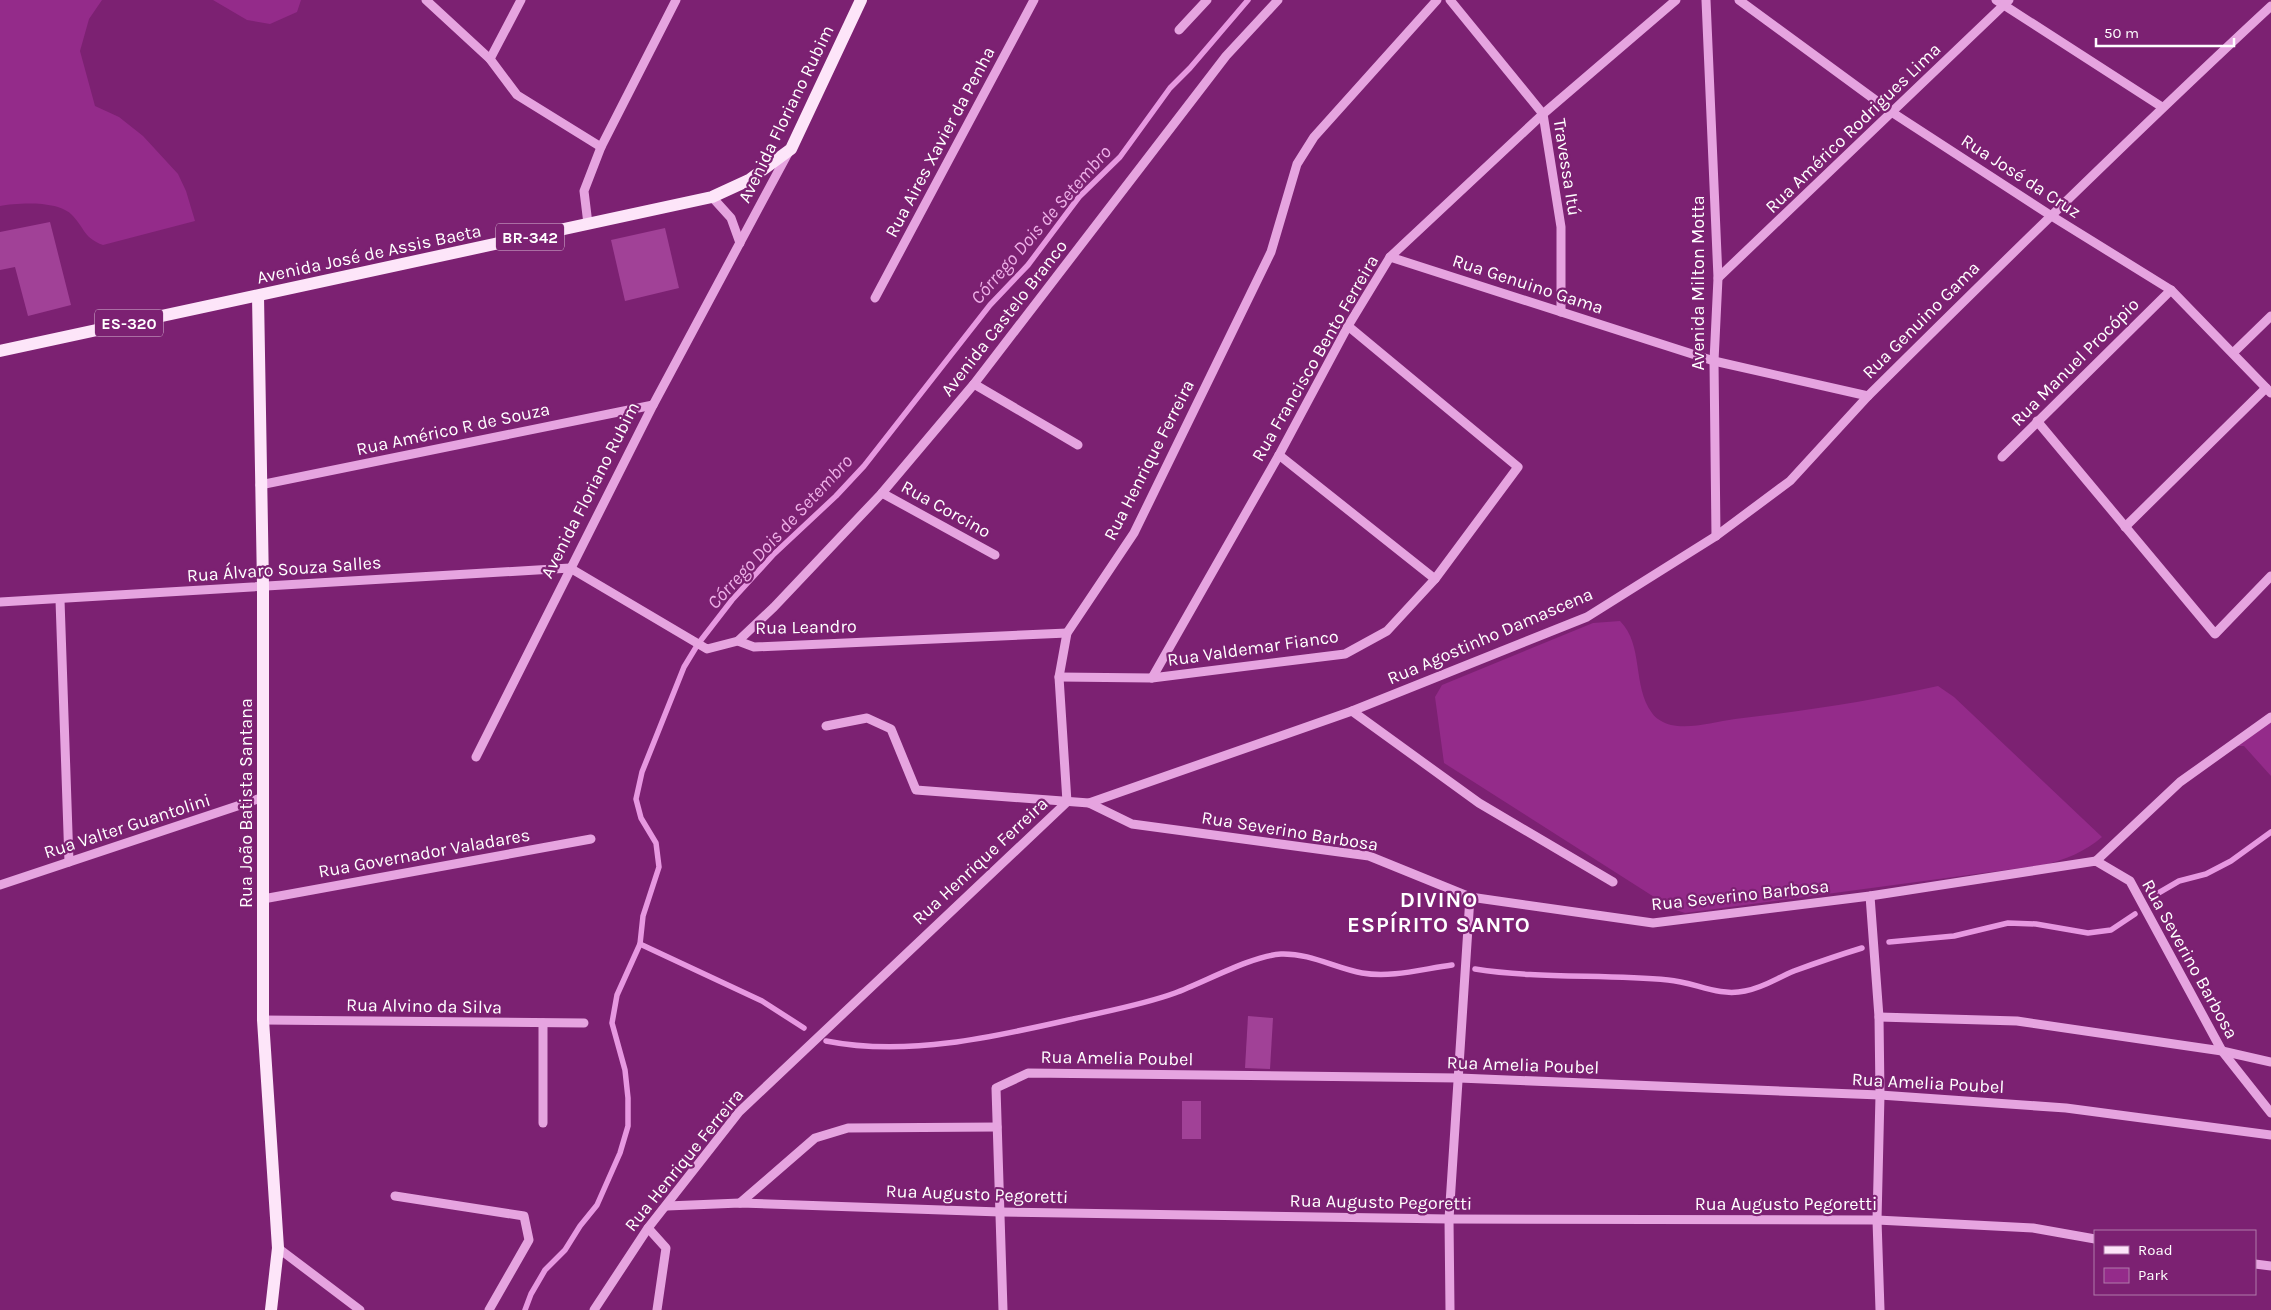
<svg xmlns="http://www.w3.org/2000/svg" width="2271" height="1310" font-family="Karla,sans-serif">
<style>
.green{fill:#942b8a}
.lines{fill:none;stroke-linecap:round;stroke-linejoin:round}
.stream{stroke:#e798e1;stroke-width:5.5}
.building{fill:#a14197}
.minor{stroke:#e6a4e0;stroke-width:9}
.major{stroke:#fde5f9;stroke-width:12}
.labels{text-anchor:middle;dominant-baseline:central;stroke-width:4.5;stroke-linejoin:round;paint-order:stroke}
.shield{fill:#7c2172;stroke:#d8bcd5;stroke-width:1}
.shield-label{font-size:16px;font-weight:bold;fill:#fff}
.street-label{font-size:18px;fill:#fff;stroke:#7c2172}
.water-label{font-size:19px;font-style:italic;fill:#eeafe8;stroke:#7c2172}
.district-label{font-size:22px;font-weight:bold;letter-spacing:1px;fill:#fff;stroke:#7c2172}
</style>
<rect width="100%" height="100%" fill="#7c2172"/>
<g class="green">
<path d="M0,0H102L89,19L80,51L95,106L119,117L143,136L178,174L186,191L195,221L103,245C84,238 85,229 73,216C59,200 18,203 0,206Z"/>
<path d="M213,0H301L297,12L270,24L247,20Z"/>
<path d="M1620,621C1644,645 1632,686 1652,713C1656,719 1664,723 1671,725C1691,729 1715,722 1735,719C1804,711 1871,701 1938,686L1954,697L2102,837C2085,852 2066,859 2044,865L1685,913L1673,909L1444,763L1435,697L1442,685L1593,623Z"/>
<path d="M2271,721V776L2244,746H2235Z"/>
</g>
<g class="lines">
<g class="stream">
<path d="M2155,895L2179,881L2206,874L2231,861L2271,832"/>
<path d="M1889,942L1954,936L2008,923L2036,924L2088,933L2111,930L2135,914"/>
<path d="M640,944L762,1001L804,1028"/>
<path d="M1475,969C1538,979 1603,974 1668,980C1695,982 1717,997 1745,991C1763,988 1777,978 1794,971C1816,963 1839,955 1862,948"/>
<path d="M826,1041C907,1057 994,1037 1073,1019C1107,1011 1142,1005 1175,993C1205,982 1251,956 1281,954C1310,953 1335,968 1362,973C1392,978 1422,969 1452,965"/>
<path d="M525,1310L531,1294L545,1270L565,1250L580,1226L597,1205L620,1153L628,1126V1098L625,1070L612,1023L617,995L640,944L643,916L659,867L656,843L641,818L636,799L642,772L684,667L698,644L732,600L774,554L836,496L864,466L990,305L1028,265L1079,197L1120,157L1170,88L1190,68L1248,0"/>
</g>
</g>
<g class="building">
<path d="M50,222L71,305L28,316L15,267L0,270V232Z"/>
<path d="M665,228L679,288L625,301L611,240Z"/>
<path d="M1248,1016L1273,1018L1270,1069L1245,1068Z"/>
<rect x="1182" y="1101" width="19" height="38"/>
</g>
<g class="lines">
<g class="minor">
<path d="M426,0L490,59L517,95L601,147"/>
<path d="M1450,0L1543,114L1561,227V312"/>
<path d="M1706,0L1718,278L1714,361L1716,536"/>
<path d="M1739,0L1893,113L2050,215L2171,290L2271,393"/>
<path d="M1996,0L2162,107"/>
<path d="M1179,30L1207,0"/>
<path d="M490,59L521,0"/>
<path d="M712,197L731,218L740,243"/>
<path d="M588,224L584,191L601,147L676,0"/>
<path d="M1390,257L1714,361L1868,396C2001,264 2134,133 2271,6"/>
<path d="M1718,278L2009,0"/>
<path d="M875,298L1034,0"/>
<path d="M2233,353L2271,316"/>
<path d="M974,384L1078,445"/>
<path d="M2037,421L2215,634L2271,576"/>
<path d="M1279,455L1435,579"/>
<path d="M2002,457L2171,290"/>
<path d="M260,485L653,405"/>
<path d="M882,493L995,555"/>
<path d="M2125,527L2266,388"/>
<path d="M60,600L69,862"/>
<path d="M0,602L570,568L707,649L738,641L754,647L1067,633"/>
<path d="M738,641L774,607L882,493L974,384L1226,56L1278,0"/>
<path d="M1059,677L1152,678L1345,654L1387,631L1435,579L1518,467L1348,326"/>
<path d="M1152,678L1279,455L1348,326L1390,257L1543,114L1676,0"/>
<path d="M1352,711L1479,803L1613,882"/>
<path d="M826,726L867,718L891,729L916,790L1089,803L1352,711L1587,617L1716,536L1790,481L1868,396"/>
<path d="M476,757L653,405L788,153"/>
<path d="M1089,803L1132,824L1369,856L1470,897L1653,923L1870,896L2096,861L2130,881L2222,1051L2271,1113"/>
<path d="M2096,861L2180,782L2271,717"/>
<path d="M0,885L264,797"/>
<path d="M1870,896L1879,1017L1880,1095L1877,1220L1880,1310"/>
<path d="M263,899L591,839"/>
<path d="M1879,1017L2017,1021L2222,1051L2271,1062"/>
<path d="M263,1020L584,1023"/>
<path d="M543,1123V1023"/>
<path d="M395,1196L524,1216L529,1240L489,1310"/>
<path d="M740,1203L815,1138L848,1128L997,1127"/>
<path d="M667,1206L740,1203L1000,1212L1449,1219L1877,1220L2033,1228L2095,1239"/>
<path d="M648,1228L666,1248L657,1310"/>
<path d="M278,1248L360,1310"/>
<path d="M2255,1264L2271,1266"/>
<path d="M594,1310L648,1228L739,1112L1067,802L1059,677L1067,633L1134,533L1271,252L1297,164L1314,137L1437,0"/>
<path d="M1003,1310L996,1088L1028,1073L1459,1078L1880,1095L2066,1108L2271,1135"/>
<path d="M1450,1310L1449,1219L1470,897"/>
</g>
<g class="major">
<path d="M258,296L263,586V1020L278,1248L271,1310"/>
<path d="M0,351L712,197L749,180L791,149L861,0"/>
</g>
</g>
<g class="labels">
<g class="shield">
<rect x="496" y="223.5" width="68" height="27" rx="4"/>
<rect x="95" y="309.5" width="68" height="27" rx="4"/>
</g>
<g class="shield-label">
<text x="530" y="237">BR-342</text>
<text x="129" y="323">ES-320</text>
</g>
<g class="street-label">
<text transform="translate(786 114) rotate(-64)">Avenida Floriano Rubim</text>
<text transform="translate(1853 128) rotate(-44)">Rua Américo Rodrigues Lima</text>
<text transform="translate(940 142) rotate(-62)">Rua Aires Xavier da Penha</text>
<text transform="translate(1567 167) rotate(81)">Travessa Itú</text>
<text transform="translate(2021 176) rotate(33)">Rua José da Cruz</text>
<text transform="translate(369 254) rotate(-12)">Avenida José de Assis Baeta</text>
<text transform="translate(1698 283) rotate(-90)">Avenida Milton Motta</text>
<text transform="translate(1528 284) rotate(18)">Rua Genuino Gama</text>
<text transform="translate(1004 318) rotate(-52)">Avenida Castelo Branco</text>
<text transform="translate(1921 320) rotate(-45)">Rua Genuino Gama</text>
<text transform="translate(1315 358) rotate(-60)">Rua Francisco Bento Ferreira</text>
<text transform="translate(2075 362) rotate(-45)">Rua Manuel Procópio</text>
<text transform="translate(453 429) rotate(-12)">Rua Américo R de Souza</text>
<text transform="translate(1149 460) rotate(-63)">Rua Henrique Ferreira</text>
<text transform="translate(590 490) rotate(-63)">Avenida Floriano Rubim</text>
<text transform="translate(946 509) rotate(29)">Rua Corcino</text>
<text transform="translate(284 569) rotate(-4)">Rua Álvaro Souza Salles</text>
<text transform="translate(806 627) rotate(-1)">Rua Leandro</text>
<text transform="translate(1490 636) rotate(-23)">Rua Agostinho Damascena</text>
<text transform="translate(1253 648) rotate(-8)">Rua Valdemar Fianco</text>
<text transform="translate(246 803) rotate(-90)">Rua João Batista Santana</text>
<text transform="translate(127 826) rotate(-18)">Rua Valter Guantolini</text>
<text transform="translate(1290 831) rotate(9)">Rua Severino Barbosa</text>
<text transform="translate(424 853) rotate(-10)">Rua Governador Valadares</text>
<text transform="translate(980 861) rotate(-43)">Rua Henrique Ferreira</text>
<text transform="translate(1740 895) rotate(-6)">Rua Severino Barbosa</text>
<text transform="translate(2190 959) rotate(61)">Rua Severino Barbosa</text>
<text transform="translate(424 1006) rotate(1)">Rua Alvino da Silva</text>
<text transform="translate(1117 1058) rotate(1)">Rua Amelia Poubel</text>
<text transform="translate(1523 1065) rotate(2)">Rua Amelia Poubel</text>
<text transform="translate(1928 1083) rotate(3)">Rua Amelia Poubel</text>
<text transform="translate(684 1160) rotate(-51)">Rua Henrique Ferreira</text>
<text transform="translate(977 1194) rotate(2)">Rua Augusto Pegoretti</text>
<text transform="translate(1381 1202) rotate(1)">Rua Augusto Pegoretti</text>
<text x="1786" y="1204">Rua Augusto Pegoretti</text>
</g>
<g class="water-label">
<text transform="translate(1041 225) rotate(-49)">Córrego Dois de Setembro</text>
<text transform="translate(780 532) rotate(-47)">Córrego Dois de Setembro</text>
</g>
<g class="district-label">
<text x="1439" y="900">DIVINO<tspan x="1439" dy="25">ESPÍRITO SANTO</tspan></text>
</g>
</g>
<rect x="2094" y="1230" width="162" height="65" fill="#7c2172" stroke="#b07aaa"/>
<rect x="2104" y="1246" width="25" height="8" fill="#fde5f9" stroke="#b07aaa"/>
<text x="2138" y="1255" font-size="15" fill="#ffffff">Road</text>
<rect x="2104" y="1268" width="25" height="15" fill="#942b8a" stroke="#b07aaa"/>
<text x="2138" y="1280" font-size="15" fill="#ffffff">Park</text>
<path d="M2096 38v8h138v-8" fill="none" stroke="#ffffff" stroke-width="2.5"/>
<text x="2104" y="38" font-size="15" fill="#ffffff" stroke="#7c2172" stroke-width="4" paint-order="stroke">50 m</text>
</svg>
